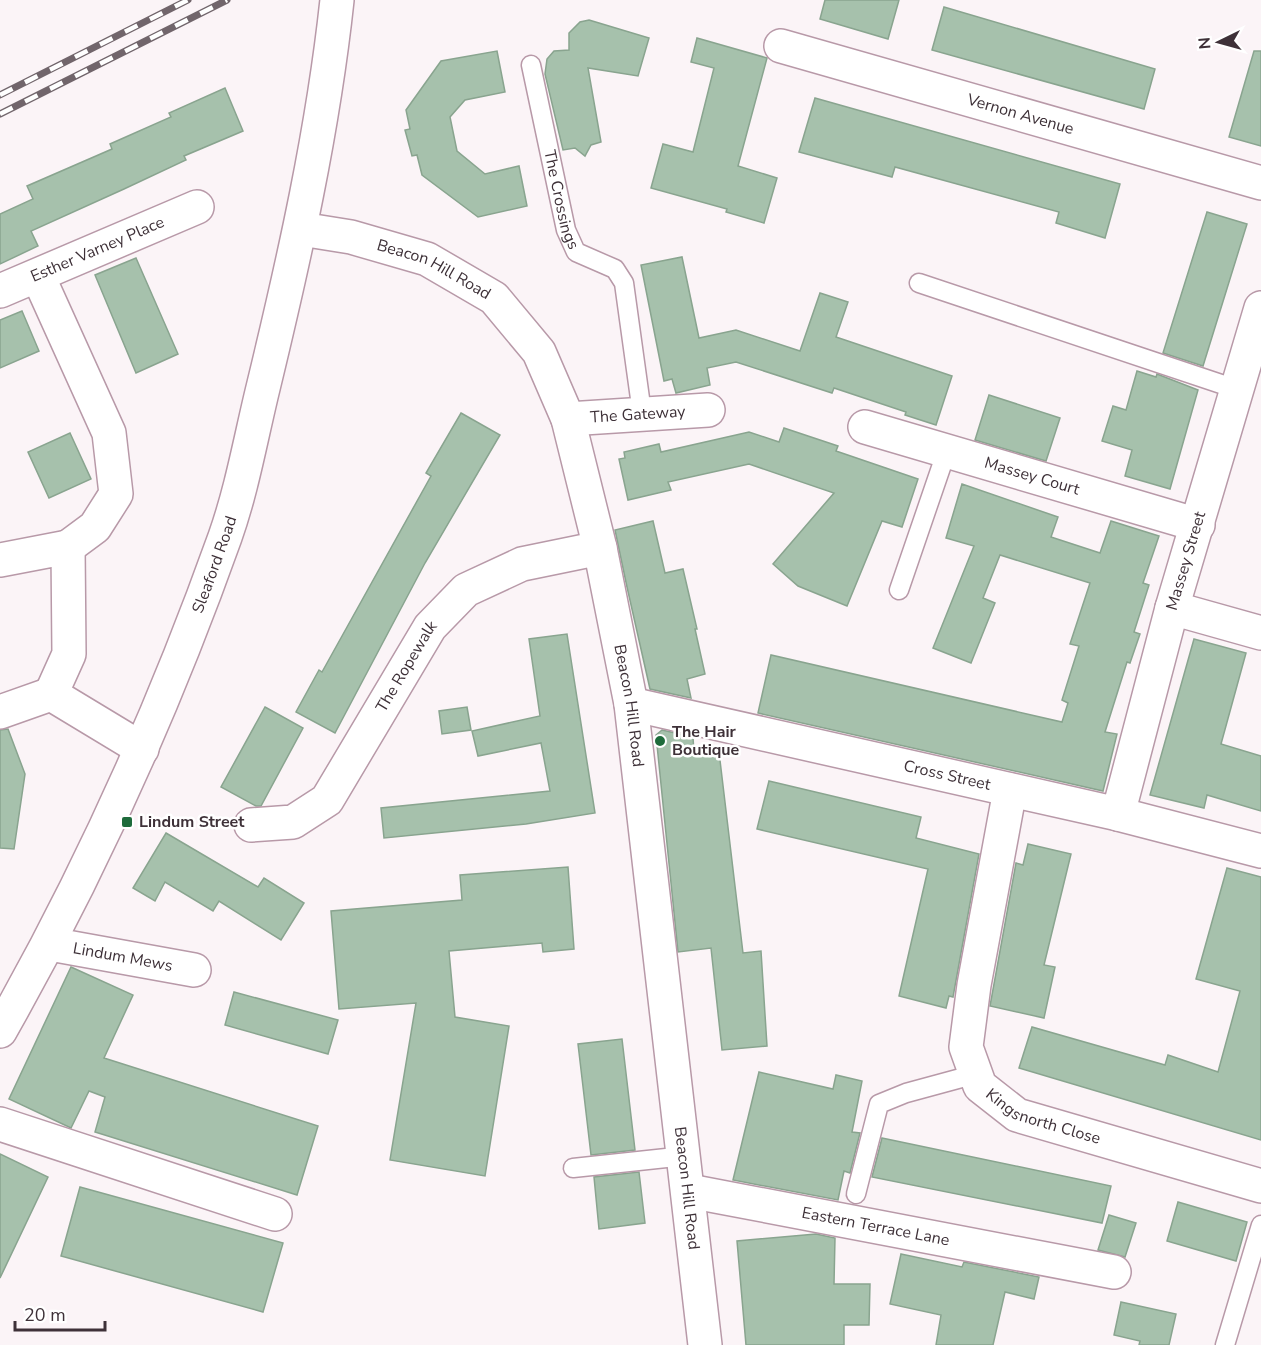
<svg xmlns="http://www.w3.org/2000/svg" width="1261" height="1345" font-family="'Nunito Sans',sans-serif">
<style>
.building{fill:#a6c1ac;stroke:#89a48f;stroke-width:1.5}
.lines{fill:none;stroke-linecap:round;stroke-linejoin:round}
.service-casing{stroke:#b899a8;stroke-width:21}
.minor-casing{stroke:#b899a8;stroke-width:36}
.tertiary-casing{stroke:#b899a8;stroke-width:36}
.service{stroke:#fff;stroke-width:18}
.minor{stroke:#fff;stroke-width:33}
.tertiary{stroke:#fff;stroke-width:33}
.rail-casing{stroke:#71656b;stroke-width:7}
.rail{stroke:#fff;stroke-width:4.5;stroke-dasharray:14;stroke-linecap:butt}
.poi-dot{fill:#1e6b3b;stroke:#fff;stroke-width:2}
.labels{text-anchor:middle;dominant-baseline:central;stroke-width:5;stroke-linejoin:round;paint-order:stroke}
.street-label{font-size:16px;fill:#3e3138;stroke:#fff}
.poi-label{font-size:16px;font-weight:bold;fill:#3e3138;stroke:#fff;text-anchor:start}
</style>
<rect width="100%" height="100%" fill="#fbf4f7"/>
<g class="building">
<path d="M825,0H899L888,39L820,19Z"/>
<path d="M944,7L1155,69L1144,109L932,50Z"/>
<path d="M589,20L649,38L638,76L588,68L601,142L591,145L585,156L575,148L563,150L545,74L547,59L554,51L569,50V33L580,22Z"/>
<path d="M697,38L767,58L738,166L777,178L764,223L726,212L727,209L651,188L663,144L693,152L714,68L691,62Z"/>
<path d="M497,51L505,92L465,100L450,117L457,151L485,174L519,166L527,206L478,217L422,175L417,155L412,156L405,130L410,129L406,110L441,61Z"/>
<path d="M1254,51H1261V146L1229,137Z"/>
<path d="M225,88L243,131L184,156L186,160L124,189L31,231L38,246L0,264V214L33,199L27,186L112,149L110,144L171,117L169,113Z"/>
<path d="M815,98L1120,184L1105,238L1056,223L1059,212L895,167L892,177L799,152Z"/>
<path d="M1207,212L1247,224L1203,366L1163,353Z"/>
<path d="M682,257L699,338L736,330L800,351L820,293L848,302L836,337L952,376L936,425L905,415L906,412L834,388L832,393L736,362L707,368L710,385L676,393L672,379L664,381L641,265Z"/>
<path d="M136,258L178,354L136,373L95,275Z"/>
<path d="M22,311L39,351L0,368V320Z"/>
<path d="M1137,371L1156,377L1157,374L1198,390L1170,489L1125,476L1132,450L1102,441L1113,406L1126,410Z"/>
<path d="M989,395L1060,418L1046,461L975,440Z"/>
<path d="M461,413L500,435L425,563L335,733L296,712L319,670L322,672L431,476L426,473Z"/>
<path d="M784,428L838,446L836,451L918,479L902,527L882,521L847,606L798,586L773,564L834,493L749,464L668,482L671,490L628,500L619,459L625,458L624,452L659,444L661,452L749,432L779,442Z"/>
<path d="M70,433L91,479L49,498L28,452Z"/>
<path d="M962,484L1058,517L1051,537L1100,553L1111,521L1159,536L1143,583L1149,585L1134,632L1140,634L1130,663L1127,662L1105,732L1117,734L1103,791L758,713L771,655L1062,722L1068,703L1062,700L1079,646L1070,644L1090,583L1000,555L983,598L995,603L971,663L933,648L974,546L946,538Z"/>
<path d="M653,521L665,573L683,569L697,629H695L705,674L687,679L691,698L650,689L627,587L615,530Z"/>
<path d="M567,634L595,813L526,824L384,838L381,808L550,791L541,743L478,756L472,731L540,716L529,639Z"/>
<path d="M1194,639L1246,653L1221,744L1261,756V811L1207,795L1204,808L1150,795Z"/>
<path d="M265,707L303,728L261,806H256L221,787Z"/>
<path d="M467,707L471,730L442,734L439,711Z"/>
<path d="M8,729L25,774L14,849L0,848V730Z"/>
<path d="M662,730L693,737L694,754L719,752L743,953L761,951L767,1046L722,1050L711,948L678,952L656,735Z"/>
<path d="M769,781L921,817L916,838L979,854L953,997L949,996L946,1008L899,996L928,869L757,829Z"/>
<path d="M166,833L258,887L264,878L304,903L281,940L219,901L213,911L165,882L155,901L133,888Z"/>
<path d="M1028,844L1071,854L1044,965L1055,967L1044,1018L990,1006L1016,863L1023,865Z"/>
<path d="M568,867L574,949L543,952L542,943L449,951L455,1017L509,1026L485,1176L390,1160L416,1003L339,1009L331,911L462,900L460,875Z"/>
<path d="M1227,868L1261,877V1140L1019,1068L1032,1027L1165,1065L1168,1055L1218,1072L1240,991L1196,979Z"/>
<path d="M71,967L133,995L104,1058L318,1126L297,1195L95,1132L105,1097L89,1091L71,1128L9,1099Z"/>
<path d="M234,992L338,1020L328,1054L225,1025Z"/>
<path d="M622,1039L635,1150L591,1155L578,1044Z"/>
<path d="M759,1072L833,1089L836,1075L862,1081L852,1132L860,1133L850,1173L844,1171L838,1200L733,1180Z"/>
<path d="M882,1138L1111,1186L1102,1223L872,1177Z"/>
<path d="M0,1154L48,1177L0,1278Z"/>
<path d="M639,1172L645,1223L599,1229L594,1177Z"/>
<path d="M80,1187L283,1243L263,1312L61,1256Z"/>
<path d="M1178,1202L1247,1222L1236,1261L1167,1241Z"/>
<path d="M1109,1215L1136,1223L1125,1257L1098,1250Z"/>
<path d="M816,1234L835,1238L834,1284H870L869,1325H844V1345H746L737,1241Z"/>
<path d="M901,1254L962,1267L964,1262L1039,1277L1034,1299L1005,1292L993,1345H936L941,1315L890,1304Z"/>
<path d="M1121,1302L1176,1314L1169,1345H1139L1140,1341L1114,1335Z"/>
</g>
<g class="lines">
<defs>
<g id="service">
<path id="s1" d="M531,65L566,230L576,252L615,269L624,283L642,413"/>
<path d="M919,283L1239,390"/>
<path d="M899,590L947,450"/>
<path d="M573,1168L685,1156"/>
<path d="M856,1194L879,1104L906,1093L976,1074"/>
<path d="M1225,1345L1261,1225"/>
</g>
<g id="minor">
<path id="s2" d="M781,46L1261,183"/>
<path id="s3" d="M301,229L351,237L427,259L494,298L539,352L568,419L600,548L631,704L705,1345"/>
<path d="M38,276L109,433L116,494L95,527L68,547"/>
<path id="s4" d="M0,291L197,207"/>
<path id="s5" d="M568,419L708,410"/>
<path id="s6" d="M865,427L1198,525"/>
<path d="M0,560L68,547L69,654L51,694L142,749"/>
<path d="M1172,608L1261,633"/>
<path id="s7" d="M631,704L1118,814L1261,851"/>
<path d="M0,712L51,694"/>
<path id="s8" d="M1010,790L974,985L966,1047L980,1086L1017,1115L1261,1186"/>
<path id="s9" d="M1118,814L1172,608L1261,308"/>
<path id="s10" d="M251,825L293,822L327,800L430,627L466,590L522,564L600,548"/>
<path id="s11" d="M50,944L194,970"/>
<path d="M0,1124L275,1214"/>
<path id="s12" d="M689,1191L1114,1272"/>
</g>
<g id="tertiary">
<path id="s13" d="M0,1031C90,873 164,708 225,537C242,489 251,437 263,388C294,260 323,131 337,0"/>
</g>
</defs>
<use href="#service" class="service-casing"/>
<use href="#minor" class="minor-casing"/>
<use href="#tertiary" class="tertiary-casing"/>
<use href="#service" class="service"/>
<use href="#minor" class="minor"/>
<use href="#tertiary" class="tertiary"/>
<defs>
<g id="rail">
<path d="M0,95L188,0"/>
<path d="M0,114L227,0"/>
</g>
</defs>
<use href="#rail" class="rail-casing"/>
<use href="#rail" class="rail"/>
</g>
<g class="poi-dot">
<circle cx="660" cy="741" r="6"/>
<rect x="121" y="816" width="12" height="12" rx="3"/>
</g>
<g class="labels">
<g class="street-label">
<text stroke="none"><textPath href="#s2" startOffset="249">Vernon Avenue</textPath></text>
<text stroke="none"><textPath href="#s1" startOffset="138">The Crossings</textPath></text>
<text stroke="none"><textPath href="#s4" startOffset="106">Esther Varney Place</textPath></text>
<text stroke="none"><textPath href="#s3" startOffset="140">Beacon Hill Road</textPath></text>
<text stroke="none"><textPath href="#s5" startOffset="70">The Gateway</textPath></text>
<text stroke="none"><textPath href="#s6" startOffset="174">Massey Court</textPath></text>
<text stroke="none"><textPath href="#s9" startOffset="262">Massey Street</textPath></text>
<text stroke="none"><textPath href="#s13" startOffset="514">Sleaford Road</textPath></text>
<text stroke="none"><textPath href="#s10" startOffset="238">The Ropewalk</textPath></text>
<text stroke="none"><textPath href="#s3" startOffset="644">Beacon Hill Road</textPath></text>
<text stroke="none"><textPath href="#s7" startOffset="324">Cross Street</textPath></text>
<text stroke="none"><textPath href="#s11" startOffset="74">Lindum Mews</textPath></text>
<text stroke="none"><textPath href="#s8" startOffset="374">Kingsnorth Close</textPath></text>
<text stroke="none"><textPath href="#s3" startOffset="1130">Beacon Hill Road</textPath></text>
<text stroke="none"><textPath href="#s12" startOffset="190">Eastern Terrace Lane</textPath></text>
</g>
<g class="poi-label">
<text x="672" y="732">The Hair<tspan x="672" dy="18">Boutique</tspan></text>
<text x="139" y="822">Lindum Street</text>
</g>
</g>
<g transform="translate(1219 42) rotate(265)" stroke="#ffffff" stroke-width="4.5" paint-order="stroke">
<path d="M0-4.5L10 22L0 15L-10 22Z" fill="#3e3138"/>
<text y="-9" font-size="16" font-weight="bold" text-anchor="middle" fill="#3e3138">N</text>
</g>
<path d="M15 1321v9h90v-9" fill="none" stroke="#3e3138" stroke-width="3"/>
<text x="24" y="1321" font-size="18" fill="#3e3138" stroke="#ffffff" stroke-width="4.5" paint-order="stroke">20 m</text>
</svg>
